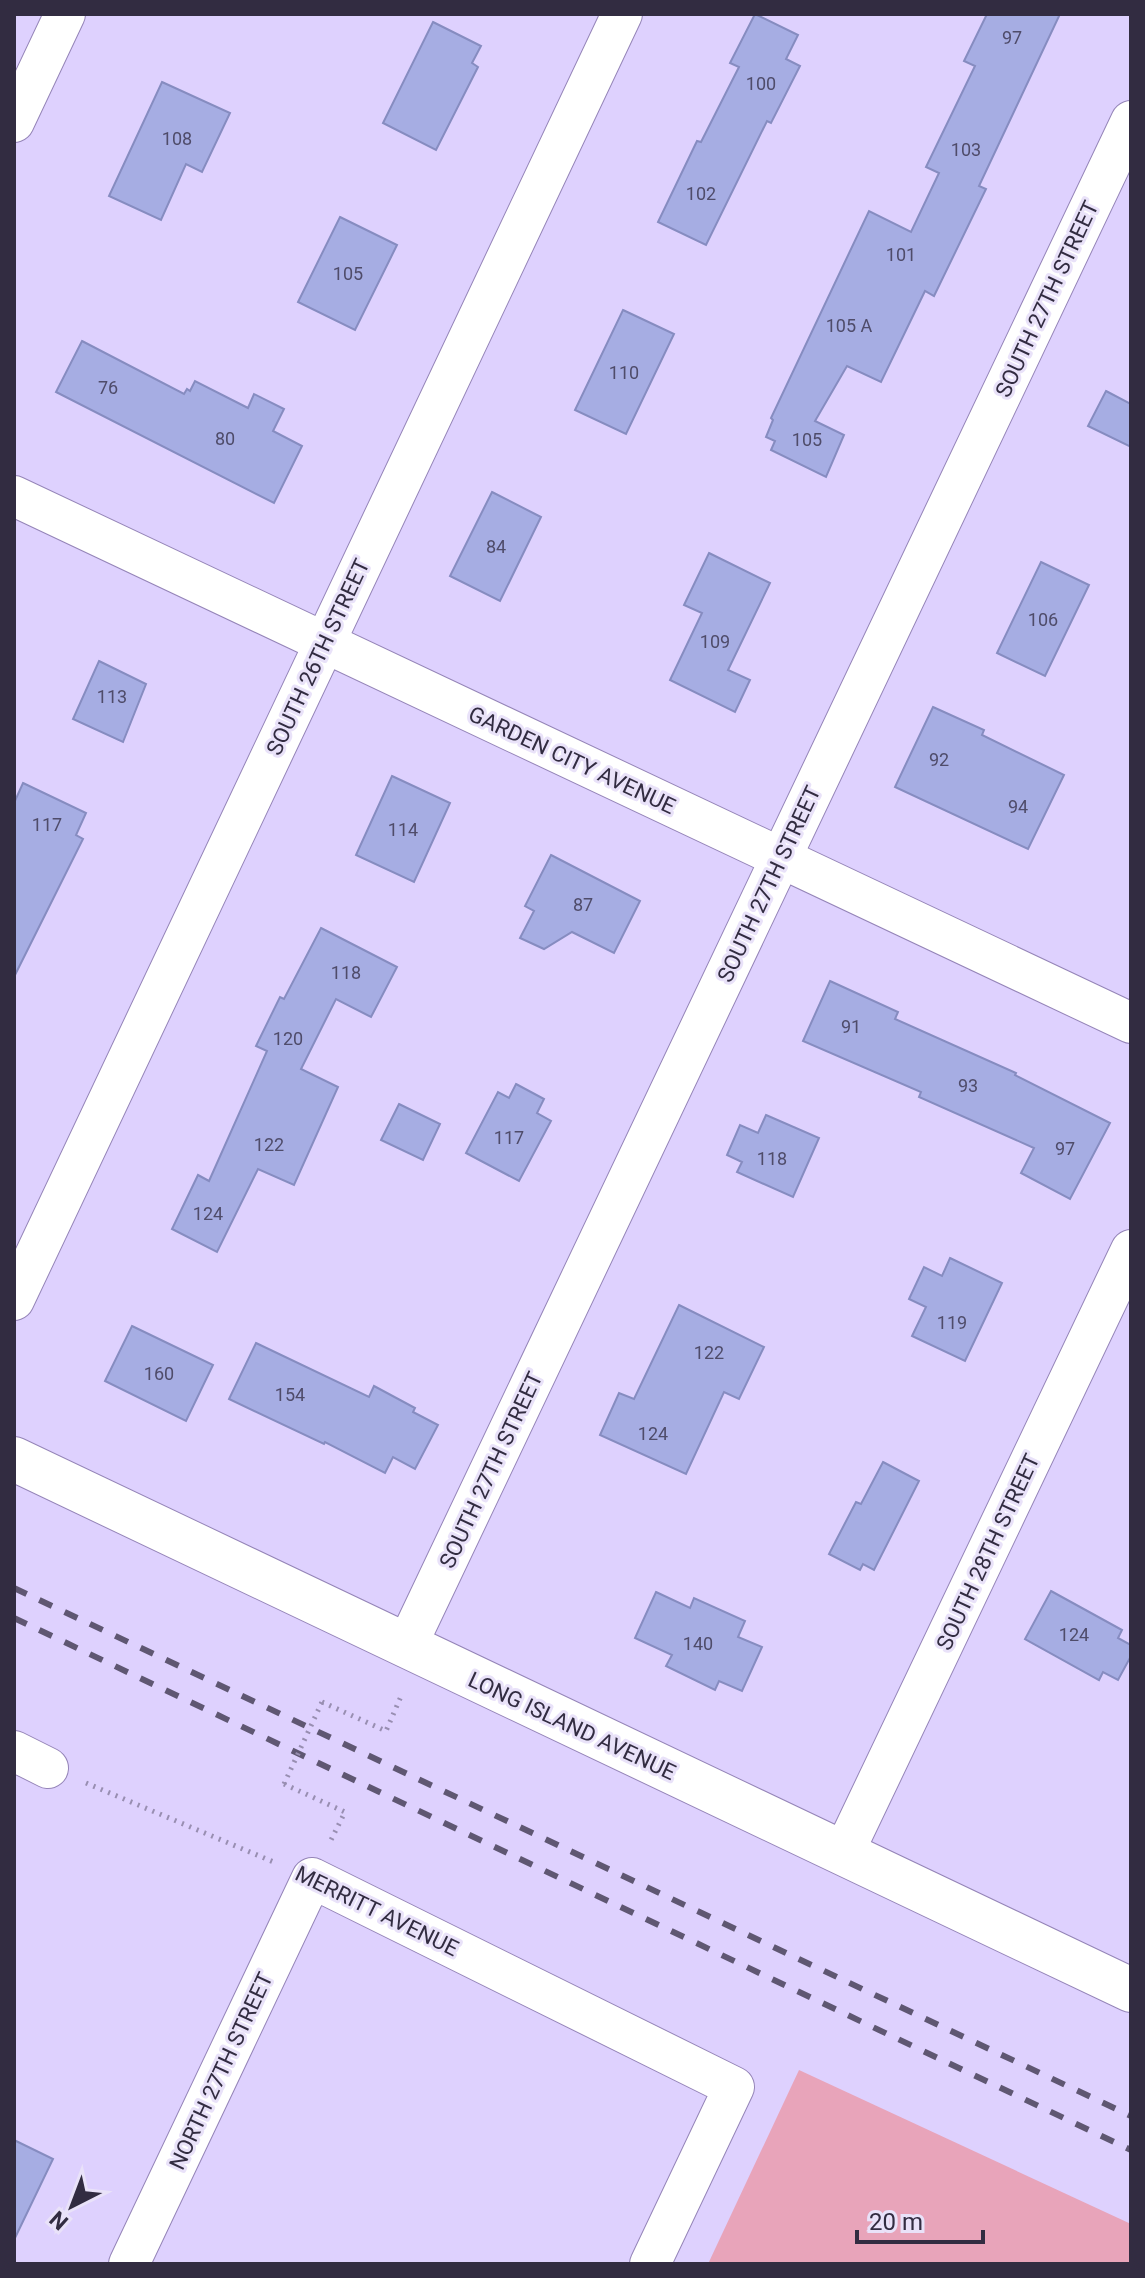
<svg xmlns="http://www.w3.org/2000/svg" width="1145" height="2278" font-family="Roboto,sans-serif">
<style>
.green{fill:#e8a4ba}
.building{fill:#a6ade3;stroke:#868cc0;stroke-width:2}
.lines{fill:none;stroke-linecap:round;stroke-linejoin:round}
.minor-casing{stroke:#9585b8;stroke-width:42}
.tertiary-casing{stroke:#9585b8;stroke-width:46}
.path{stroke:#988eb1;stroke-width:5;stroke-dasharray:2 6;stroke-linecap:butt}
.minor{stroke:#fff;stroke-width:40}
.tertiary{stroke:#fff;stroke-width:44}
.rail{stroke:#5f5772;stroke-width:6;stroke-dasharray:14 14;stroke-linecap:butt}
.path-bridge{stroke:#988eb1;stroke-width:5;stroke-dasharray:2 6;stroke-linecap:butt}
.labels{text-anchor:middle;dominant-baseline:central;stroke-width:6;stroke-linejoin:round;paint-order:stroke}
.number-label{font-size:18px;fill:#4f4c6a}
.street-label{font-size:22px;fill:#322c41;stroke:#e9e2f9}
</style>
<rect width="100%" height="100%" fill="#ded1fe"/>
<path class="green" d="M799,2070L1131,2224V2264H708Z"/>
<g class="building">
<path d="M755,14L798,35L786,59L800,66L771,123L767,121L706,245L658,222L697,141L701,142L739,67L730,63Z"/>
<path d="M987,14H1060L979,186L986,189L934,296L925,291L881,382L847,366L815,421L844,435L826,477L771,450L775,441L766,437L773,420L771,418L869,211L911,232L939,173L926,167L975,66L964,61Z"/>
<path d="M433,22L481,46L472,63L478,67L436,150L383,123Z"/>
<path d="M162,82L230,113L202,172L186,164L161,220L109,196Z"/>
<path d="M340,217L397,245L355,330L298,302Z"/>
<path d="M623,310L674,334L626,434L575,410Z"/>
<path d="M82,341L184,394L187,389L190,391L195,381L248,408L254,394L284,409L273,431L302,446L274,503L56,392Z"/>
<path d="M1106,391L1131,404V447L1088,426Z"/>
<path d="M492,492L541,517L500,601L450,576Z"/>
<path d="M709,553L770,583L728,670L750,680L735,712L670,680L702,613L684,605Z"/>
<path d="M1041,562L1089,585L1045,676L997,653Z"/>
<path d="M99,661L146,684L123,742L73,719Z"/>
<path d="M933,707L984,730L982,735L1064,775L1028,849L895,787Z"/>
<path d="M392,776L450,803L414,882L356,855Z"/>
<path d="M23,783L86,813L76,835L83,839L14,977V803Z"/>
<path d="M551,855L640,901L614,953L572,932L544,949L520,938L534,911L525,906Z"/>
<path d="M321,928L397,967L371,1017L336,999L301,1069L338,1087L294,1185L258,1169L217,1252L172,1229L198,1175L209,1181L267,1051L256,1046L280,997L284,999Z"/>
<path d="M830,981L898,1012L895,1019L1016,1073L1015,1075L1110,1123L1070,1199L1021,1173L1034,1148L919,1097L921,1092L803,1041Z"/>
<path d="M516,1084L544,1099L537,1113L551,1121L519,1181L466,1153L498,1092L509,1098Z"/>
<path d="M399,1104L440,1124L423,1160L381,1140Z"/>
<path d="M766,1115L819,1138L793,1197L737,1172L742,1162L727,1155L740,1125L758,1133Z"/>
<path d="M950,1258L1002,1283L965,1361L912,1336L926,1307L909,1299L924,1267L942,1276Z"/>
<path d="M679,1305L764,1347L739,1399L724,1392L686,1474L600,1435L619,1393L634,1399Z"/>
<path d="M132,1326L213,1365L186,1421L105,1381Z"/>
<path d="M256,1343L369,1397L374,1386L415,1408L413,1412L438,1425L415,1469L393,1457L385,1473L325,1442L324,1444L229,1399Z"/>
<path d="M883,1462L919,1481L874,1570L863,1564L860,1570L829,1554L856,1502L861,1504Z"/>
<path d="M1051,1591L1122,1630L1118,1638L1131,1645V1656L1118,1680L1103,1672L1099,1680L1025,1639Z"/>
<path d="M656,1592L690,1608L694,1598L745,1621L738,1637L762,1647L742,1691L719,1681L715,1690L666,1666L672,1655L635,1638Z"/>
<path d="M14,2140L53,2159L14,2240Z"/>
</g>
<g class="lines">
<defs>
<g id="minor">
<path d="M14,122L65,14"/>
<path d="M14,496L1131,1023"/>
<path d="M14,1300L622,14"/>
<path d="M406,1647L1131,121"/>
<path d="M14,1751L48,1768"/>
<path d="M843,1854L1131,1250"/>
<path d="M129,2264L312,1878L734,2087L650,2264"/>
</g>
<path id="tertiary" d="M14,1459L1131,1990"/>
</defs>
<use href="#minor" class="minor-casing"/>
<use href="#tertiary" class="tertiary-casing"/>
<g class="path">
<path d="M322,1702L386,1731L402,1694"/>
<path d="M86,1783L276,1863"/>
<path d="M284,1784L345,1812L331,1840"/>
</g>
<use href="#minor" class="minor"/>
<use href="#tertiary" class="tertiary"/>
<g class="rail">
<path d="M14,1588L1131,2116"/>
<path d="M14,1618L1131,2150"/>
</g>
<path class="path-bridge" d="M284,1784L322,1702"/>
</g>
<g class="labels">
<g class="number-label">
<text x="1012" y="37">97</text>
<text x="761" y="83">100</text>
<text x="177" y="138">108</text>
<text x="966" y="149">103</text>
<text x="701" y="193">102</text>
<text x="901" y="254">101</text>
<text x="348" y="273">105</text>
<text x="849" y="325">105 A</text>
<text x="624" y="372">110</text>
<text x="108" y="387">76</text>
<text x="225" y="438">80</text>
<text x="807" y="439">105</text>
<text x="496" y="546">84</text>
<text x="1043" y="619">106</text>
<text x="715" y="641">109</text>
<text x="112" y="696">113</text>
<text x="939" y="759">92</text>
<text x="1018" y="806">94</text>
<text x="47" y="824">117</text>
<text x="403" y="829">114</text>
<text x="583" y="904">87</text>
<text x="346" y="972">118</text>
<text x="851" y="1026">91</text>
<text x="288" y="1038">120</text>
<text x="968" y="1085">93</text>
<text x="509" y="1137">117</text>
<text x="269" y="1144">122</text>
<text x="1065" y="1148">97</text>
<text x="772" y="1158">118</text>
<text x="208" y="1213">124</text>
<text x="952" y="1322">119</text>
<text x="709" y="1352">122</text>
<text x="159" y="1373">160</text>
<text x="290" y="1394">154</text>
<text x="653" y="1433">124</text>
<text x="1074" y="1634">124</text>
<text x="698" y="1643">140</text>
</g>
<g class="street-label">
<text transform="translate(1047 299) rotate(-65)">SOUTH 27TH STREET</text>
<text transform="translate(318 657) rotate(-65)">SOUTH 26TH STREET</text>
<text transform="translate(572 760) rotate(25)">GARDEN CITY AVENUE</text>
<text transform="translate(769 884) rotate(-65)">SOUTH 27TH STREET</text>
<text transform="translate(491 1470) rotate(-65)">SOUTH 27TH STREET</text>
<text transform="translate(988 1552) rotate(-65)">SOUTH 28TH STREET</text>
<text transform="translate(572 1726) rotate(25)">LONG ISLAND AVENUE</text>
<text transform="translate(377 1911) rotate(26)">MERRITT AVENUE</text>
<text transform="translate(221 2071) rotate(-65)">NORTH 27TH STREET</text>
</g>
</g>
<rect width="1145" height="2278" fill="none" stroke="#322c41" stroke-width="32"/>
<g transform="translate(72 2206) rotate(222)" stroke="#e9e2f9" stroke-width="6" paint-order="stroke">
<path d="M0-6L14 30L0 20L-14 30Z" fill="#322c41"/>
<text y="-12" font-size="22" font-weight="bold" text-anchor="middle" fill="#322c41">N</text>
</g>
<path d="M857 2230v12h126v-12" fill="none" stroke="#322c41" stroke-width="4"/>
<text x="869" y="2230" font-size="24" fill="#322c41" stroke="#e9e2f9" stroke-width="6" paint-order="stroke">20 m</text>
</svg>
